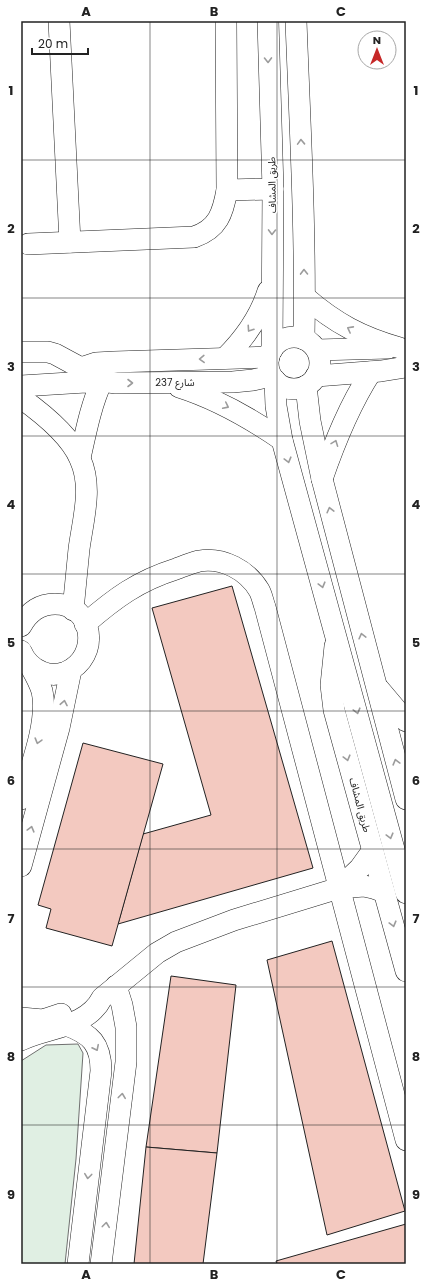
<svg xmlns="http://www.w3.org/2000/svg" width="427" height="1285" font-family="Poppins,'Noto Sans Arabic',sans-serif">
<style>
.green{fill:#e0efe3;stroke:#6f6f6f}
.building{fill:#f3c9c0;stroke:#222}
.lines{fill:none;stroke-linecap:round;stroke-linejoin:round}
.minor-casing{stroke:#222;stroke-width:22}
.minor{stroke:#fff;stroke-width:21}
.oneway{stroke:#9c9c9c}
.grid{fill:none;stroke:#222;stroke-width:1;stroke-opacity:0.55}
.labels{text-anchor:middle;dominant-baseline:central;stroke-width:3;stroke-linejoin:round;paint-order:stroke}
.street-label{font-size:10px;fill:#222;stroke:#fff}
.neatline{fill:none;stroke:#222;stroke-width:1.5}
.grid-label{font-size:13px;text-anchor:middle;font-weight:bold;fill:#222}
</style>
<rect width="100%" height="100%" fill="#fff"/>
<path class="green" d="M78,1044L83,1053L76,1159L65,1264H21V1061L46,1045Z"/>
<g class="building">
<path d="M232,586L313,868L118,924L143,834L211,815L152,608Z"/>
<path d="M83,743L163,764L112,946L46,928L51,909L38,905Z"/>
<path d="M332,941L405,1211L327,1235L267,960Z"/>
<path d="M171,976L236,985L217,1153L146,1147Z"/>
<path d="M146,1147L217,1153L203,1264H134Z"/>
<path d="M406,1224V1264H277L276,1261Z"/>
</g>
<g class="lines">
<defs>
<g id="minor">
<path d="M59,21L70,242"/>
<path d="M268,21L273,189L272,350"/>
<path d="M296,21C300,127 306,233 304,339"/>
<path d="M227,190L273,189"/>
<path d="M28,244L194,237C218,229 223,213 227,190L226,21"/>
<path d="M305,297C335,323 361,337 400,348"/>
<circle cx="294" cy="363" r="26"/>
<path d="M317,350L388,348"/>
<path d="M21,352H48L55,354L81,368L90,376L102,381L116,383L233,382L253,380L271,376"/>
<path d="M225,358C244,339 260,317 268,291"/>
<path d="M81,368L96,363L114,362L269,357"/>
<path d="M316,376L381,371L406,367"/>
<path d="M275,380L276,406L282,440L406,893"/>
<path d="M21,386L102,381C91,405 86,431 80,458"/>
<path d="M306,386L310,421L322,479L406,799"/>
<path d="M179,387C217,399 250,418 282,440"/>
<path d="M21,398C42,413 70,435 80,459C93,487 83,519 79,549C77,569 75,589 73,610"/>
<path d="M322,479C335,441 349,406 371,372"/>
<path d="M85,624C115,598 138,581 176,569C184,566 191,563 199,561C223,557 247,570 259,590C262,595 263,602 265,607L406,1140"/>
<path d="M21,626C28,613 39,604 55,604C94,604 101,657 66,672C58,675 49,675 42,672C32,668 25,661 21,651"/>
<path d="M335,646L331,685L334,710L406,971"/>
<path d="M379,689L406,721"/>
<path d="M21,799C30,769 49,721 42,691C39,681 34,673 29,664"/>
<path d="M21,866L59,728L71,670"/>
<path d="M339,888L360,868L373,850"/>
<path d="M21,1018L43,1020L61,1014"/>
<path d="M66,1025C91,1034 101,1044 101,1071L78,1264"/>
<path d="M21,1040C47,1027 87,1028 102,998L157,953L176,942L234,920L339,888L364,886L373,888L384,892"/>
<path d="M101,1264L126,1062V1027L122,1005L116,986"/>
</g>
</defs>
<use href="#minor" class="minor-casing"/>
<use href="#minor" class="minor"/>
</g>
<defs><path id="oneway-chevron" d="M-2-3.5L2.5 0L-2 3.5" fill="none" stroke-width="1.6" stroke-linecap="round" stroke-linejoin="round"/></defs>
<g class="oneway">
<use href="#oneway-chevron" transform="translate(268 60) rotate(89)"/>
<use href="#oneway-chevron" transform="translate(301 142) rotate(-92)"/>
<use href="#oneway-chevron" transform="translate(272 232) rotate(91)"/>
<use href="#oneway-chevron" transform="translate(304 272) rotate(-91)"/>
<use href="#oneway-chevron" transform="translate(250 329) rotate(124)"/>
<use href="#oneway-chevron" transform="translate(350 329) rotate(-152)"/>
<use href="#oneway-chevron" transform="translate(202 359) rotate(178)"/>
<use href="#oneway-chevron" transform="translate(130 383)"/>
<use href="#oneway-chevron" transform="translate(226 406) rotate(26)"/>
<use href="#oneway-chevron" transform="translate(335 443) rotate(-69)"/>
<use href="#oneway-chevron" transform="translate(288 460) rotate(75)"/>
<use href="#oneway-chevron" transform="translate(330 510) rotate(-104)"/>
<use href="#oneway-chevron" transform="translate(322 585) rotate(75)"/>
<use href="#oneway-chevron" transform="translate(362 636) rotate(-104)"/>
<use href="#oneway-chevron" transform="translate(64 703) rotate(-79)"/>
<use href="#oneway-chevron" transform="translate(357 711) rotate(75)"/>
<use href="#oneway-chevron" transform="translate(38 741) rotate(106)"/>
<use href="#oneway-chevron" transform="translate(347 758) rotate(75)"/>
<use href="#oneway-chevron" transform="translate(396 762) rotate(-105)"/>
<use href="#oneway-chevron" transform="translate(31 829) rotate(-75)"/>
<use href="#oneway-chevron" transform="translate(390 836) rotate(75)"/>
<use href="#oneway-chevron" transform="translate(393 924) rotate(75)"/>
<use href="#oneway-chevron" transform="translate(96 1048) rotate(64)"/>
<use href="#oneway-chevron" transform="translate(122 1096) rotate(-83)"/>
<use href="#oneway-chevron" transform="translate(88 1176) rotate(97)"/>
<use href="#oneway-chevron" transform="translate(106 1225) rotate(-83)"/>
</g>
<path class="grid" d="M150,21V1264M277,21V1264M21,160H406M21,298H406M21,436H406M21,574H406M21,711H406M21,849H406M21,987H406M21,1125H406"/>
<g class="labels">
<g class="street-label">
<text transform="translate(272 185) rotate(-91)">طريق المشاف</text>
<text x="175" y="382">شارع 237</text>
<text transform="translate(360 805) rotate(75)">طريق المشاف</text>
</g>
</g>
<rect width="427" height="1285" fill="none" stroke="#ffffff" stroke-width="44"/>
<g transform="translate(377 50)"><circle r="19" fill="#ffffff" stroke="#a7a7a7"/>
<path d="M0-3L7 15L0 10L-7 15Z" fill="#c62828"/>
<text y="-6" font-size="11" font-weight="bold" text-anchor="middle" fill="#222222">N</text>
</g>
<path d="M32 48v6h56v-6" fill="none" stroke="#222222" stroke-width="2"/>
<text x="38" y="48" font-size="12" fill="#222222" stroke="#ffffff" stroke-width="3" paint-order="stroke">20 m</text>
<rect x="22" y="22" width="383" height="1241" class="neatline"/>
<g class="grid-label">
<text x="86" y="16">A</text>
<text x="214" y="16">B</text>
<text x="341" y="16">C</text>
<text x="11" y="95">1</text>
<text x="416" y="95">1</text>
<text x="11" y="233">2</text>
<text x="416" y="233">2</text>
<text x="11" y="371">3</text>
<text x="416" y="371">3</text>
<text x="11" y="509">4</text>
<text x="416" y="509">4</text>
<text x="11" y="647">5</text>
<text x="416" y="647">5</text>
<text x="11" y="785">6</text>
<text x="416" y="785">6</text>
<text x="11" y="923">7</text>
<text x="416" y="923">7</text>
<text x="11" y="1061">8</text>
<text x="416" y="1061">8</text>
<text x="11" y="1199">9</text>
<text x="416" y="1199">9</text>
<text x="86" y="1279">A</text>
<text x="214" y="1279">B</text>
<text x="341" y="1279">C</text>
</g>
</svg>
